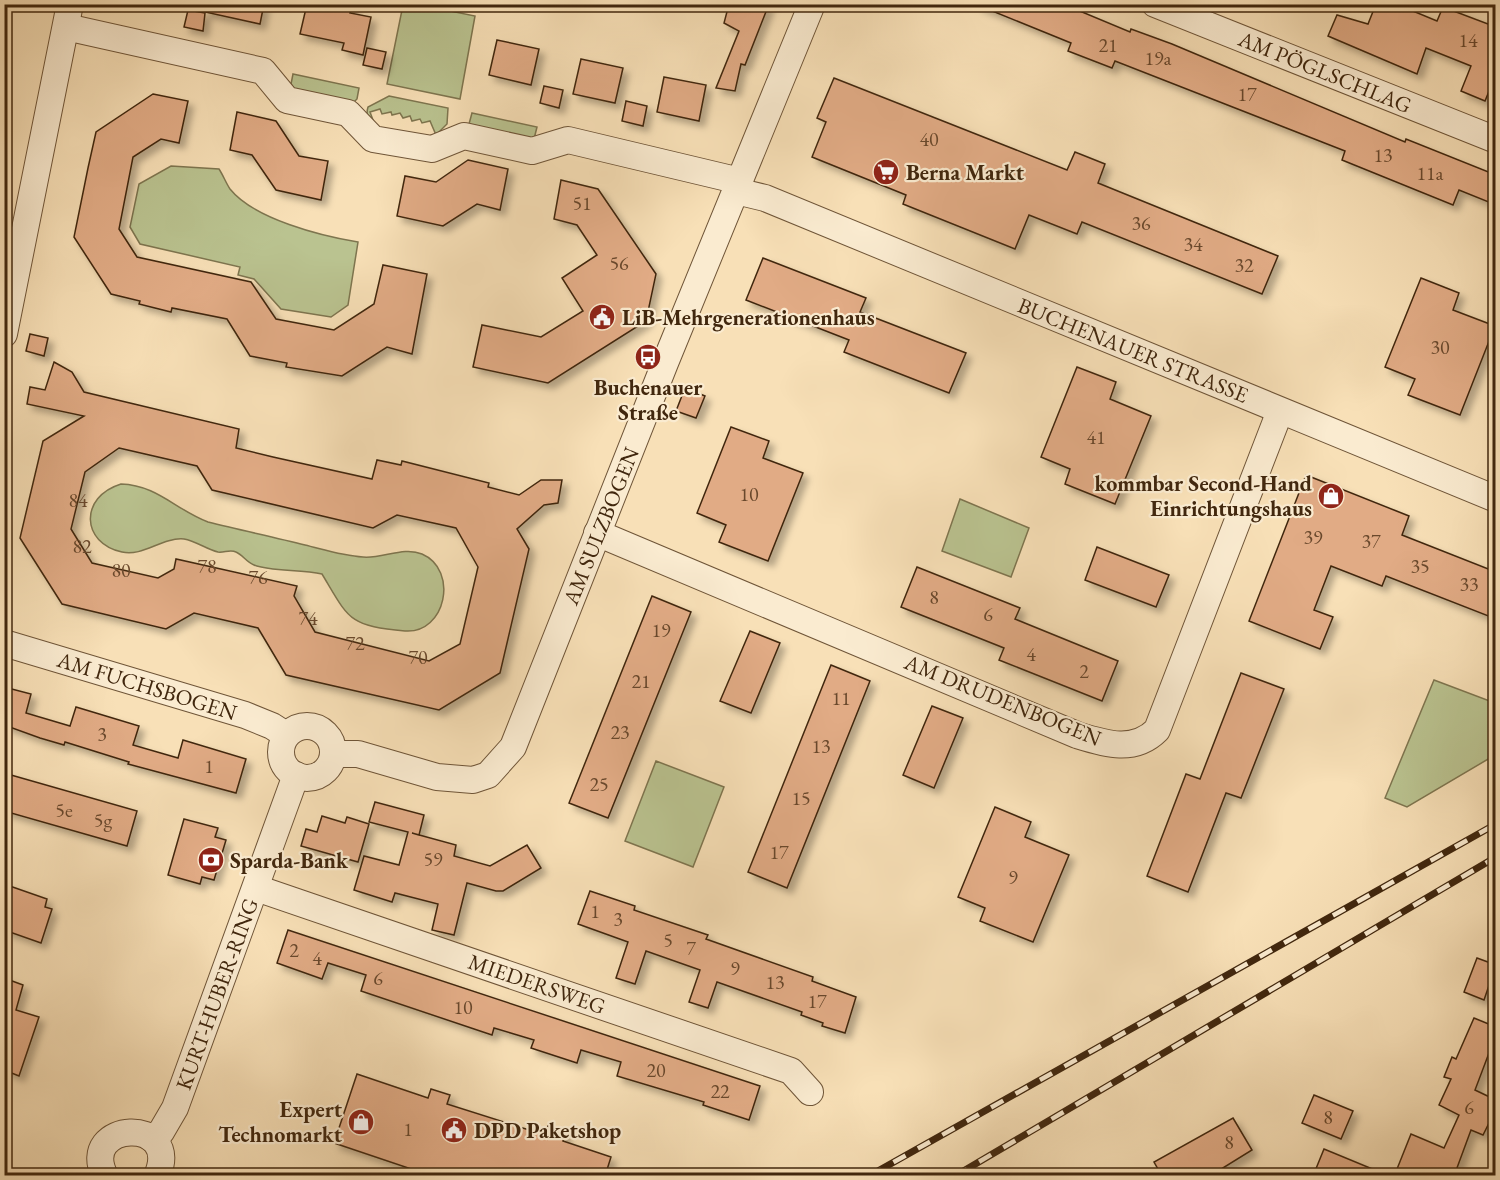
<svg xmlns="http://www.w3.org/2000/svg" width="1500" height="1180" font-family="'EB Garamond',serif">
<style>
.green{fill:#bac390;stroke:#7e754f;stroke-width:1.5}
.building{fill:#e1ab85;stroke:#41270e;stroke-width:1.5;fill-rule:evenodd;filter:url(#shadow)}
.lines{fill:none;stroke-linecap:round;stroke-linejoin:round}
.minor-casing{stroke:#6f5538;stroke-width:28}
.minor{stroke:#faebd0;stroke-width:26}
.rail-casing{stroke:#41270e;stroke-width:7}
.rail{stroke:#faebd0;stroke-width:4.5;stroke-dasharray:14;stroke-linecap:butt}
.labels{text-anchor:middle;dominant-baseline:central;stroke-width:4.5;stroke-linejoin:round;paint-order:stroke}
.number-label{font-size:20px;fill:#69482c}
.street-label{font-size:22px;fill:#41270e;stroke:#faebd0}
.poi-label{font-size:22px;font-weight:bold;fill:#41270e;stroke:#faebd0;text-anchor:start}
</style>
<defs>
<filter id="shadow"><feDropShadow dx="5.5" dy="5.5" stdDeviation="3" flood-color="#0004"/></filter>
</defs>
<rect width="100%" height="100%" fill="#f8e0b7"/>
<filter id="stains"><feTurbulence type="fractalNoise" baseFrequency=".00333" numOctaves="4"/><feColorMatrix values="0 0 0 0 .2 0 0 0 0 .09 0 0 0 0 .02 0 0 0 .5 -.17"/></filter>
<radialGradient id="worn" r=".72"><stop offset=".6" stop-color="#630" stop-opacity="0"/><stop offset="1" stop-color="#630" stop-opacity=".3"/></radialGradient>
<g class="green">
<path d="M403,5H421L475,16L460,99L387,84Z"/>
<path d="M293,74L359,88L357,99L351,105L296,92L291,84Z"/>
<path d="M389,96L448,108L447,124L436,135L430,121L422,123L420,119L412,121L410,116L403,118L400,113L392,115L391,112L382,114L380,109L370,112L376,128C369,121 365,117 368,107Z"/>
<path d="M472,113L537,127L534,139L469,124Z"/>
<path d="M171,166L219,169C223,175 226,183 230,189C254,219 321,236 358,242L348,305L331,317L281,309L254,279L238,275L240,267L140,244L130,227L139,184Z"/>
<path d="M121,484C157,485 176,510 208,522C240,530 273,537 305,545C325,550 343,556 363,557C382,559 404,546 422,554C459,570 446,634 405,631C348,626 349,619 322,574C301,569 271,572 254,565C246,562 243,555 236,552C230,549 224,553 218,552C206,549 196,541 184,539C162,537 143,557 122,552C81,543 79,497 121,484Z"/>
<path d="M960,499L1029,528L1011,577L942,551Z"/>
<path d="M1434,680L1495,703V755L1407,807L1385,798Z"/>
<path d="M656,761L724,787L693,867L625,841Z"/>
</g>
<g class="building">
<path d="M205,4H264L260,24L205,12Z"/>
<path d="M307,4H340L352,7L350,13L371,17L363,55L342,50L344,43L300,34Z"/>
<path d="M729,4H769L745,65L741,64L735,91L716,88L739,31L724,23Z"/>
<path d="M975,4H1063L1130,32L1131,29L1172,44L1405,142L1406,139L1496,175V205L1459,190L1453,205L1342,160L1345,151L1115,61L1112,68L1068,51L1071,43Z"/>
<path d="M1376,4H1396L1437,21L1443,7L1496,27V74L1485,101L1461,91L1471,66L1426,48L1417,74L1328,36L1337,15L1368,24Z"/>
<path d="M188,10L205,13L203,31L184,27Z"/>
<path d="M497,40L539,49L531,85L489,75Z"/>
<path d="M367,48L386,52L382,69L363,65Z"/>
<path d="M581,59L623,68L615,103L573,94Z"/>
<path d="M664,77L706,85L699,121L657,112Z"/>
<path d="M834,78L1067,170L1075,152L1105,164L1098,183L1278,256L1262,294L1082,222L1077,234L1029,215L1015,249L903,204L906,195L812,157L826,122L817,118Z"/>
<path d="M544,86L563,90L559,108L540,103Z"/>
<path d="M153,94L188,101L179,143L161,139L133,157L119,229L137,257L251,282L276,319L334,330L374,304L383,265L427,274L412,354L387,347L342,376L286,367L287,363L250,356L227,319L172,308L171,312L139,304L140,301L111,294L74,237L88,168L96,132Z"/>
<path d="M626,101L647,106L643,126L622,121Z"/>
<path d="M237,112L276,121L299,156L328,161L321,200L276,190L252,155L230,150Z"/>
<path d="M468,160L508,169L500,210L477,204L443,226L397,216L405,176L436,182Z"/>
<path d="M561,180L598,189L656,274L646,321L548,383L473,367L482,325L541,337L583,311L562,278L597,255L577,225L554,219Z"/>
<path d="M763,258L866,298L860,312L966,353L949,393L844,352L849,340L746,300Z"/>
<path d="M1421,278L1459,293L1453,310L1495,326L1460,415L1408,395L1415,379L1385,367Z"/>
<path d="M30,334L48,338L44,356L26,351Z"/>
<path d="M54,362L72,372L84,392L239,429L236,448L273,457L372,479L377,460L401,465L402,461L489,483L488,487L519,495L541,480H562L558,503L544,505L517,529L529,549L500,673L439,710L286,675L258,628L194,613L166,629L62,604L20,538L43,441L84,416L27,404L30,387L45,390ZM119,448L197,466L212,490L373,528L397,515L456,528L478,567L460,644L429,661L315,632L294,596L297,586L176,559L174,569L158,578L92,563L71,529L85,472Z"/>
<path d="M1077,367L1116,382L1110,399L1151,416L1115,504L1065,484L1070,469L1041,457Z"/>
<path d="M685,388L705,396L696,418L676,411Z"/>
<path d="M731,427L769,441L763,458L803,473L768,561L719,542L726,525L697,513Z"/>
<path d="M1306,475L1409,516L1402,535L1496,572V619L1386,576L1382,586L1331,566L1314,610L1333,617L1320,649L1249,621Z"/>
<path d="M1097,547L1169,575L1156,607L1085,580Z"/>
<path d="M917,567L1020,608L1015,619L1118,661L1102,701L999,660L1004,648L901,607Z"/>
<path d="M652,596L691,612L608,818L569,803Z"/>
<path d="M750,631L780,643L751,713L720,701Z"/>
<path d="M831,665L870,681L787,888L748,872Z"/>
<path d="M1241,673L1284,689L1241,798L1226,793L1188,892L1147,876L1186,774L1200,779Z"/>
<path d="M4,687L31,694L26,713L70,726L76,707L139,726L133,745L178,758L183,740L246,759L236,793L128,764L129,762L65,742L64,745L40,738L4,725Z"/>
<path d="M932,706L963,718L934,788L903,775Z"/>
<path d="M4,773L137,811L127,846L4,811Z"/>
<path d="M375,802L424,815L419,835L412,833L456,845L454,856L490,866L527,845L541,868L503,891H496L467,883L454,935L432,930L438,904L395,893L392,902L354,890L364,856L399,865L408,832L369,822Z"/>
<path d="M995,807L1031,822L1025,837L1069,855L1033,942L980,921L985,908L958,897Z"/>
<path d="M322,816L345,823L347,817L369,824L358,862L301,846L306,829L317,832Z"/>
<path d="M184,819L218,828L215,837L226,840L214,880L202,877L200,884L168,875Z"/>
<path d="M4,884L47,899L45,907L52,909L41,943L4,930Z"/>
<path d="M590,891L635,906L634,910L708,935L706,939L813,977L812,981L856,997L845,1033L822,1026L823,1023L801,1015L802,1012L717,982L708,1008L689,1002L700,970L646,951L635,984L616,978L628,942L578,924Z"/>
<path d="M288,930L760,1086L749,1120L703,1105L704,1102L617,1076L621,1062L581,1050L577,1063L531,1048L534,1040L494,1028L492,1035L361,991L366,975L328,963L322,979L277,963Z"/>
<path d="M1477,958L1496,965L1484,1000L1464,992Z"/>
<path d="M4,978L23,985L16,1010L39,1017L19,1076L4,1070Z"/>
<path d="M1474,1018L1496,1027V1056L1489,1053L1475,1090L1496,1100V1109L1483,1135L1471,1130L1454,1176H1415L1397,1169L1411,1134L1444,1148L1459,1115L1439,1105L1451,1079L1444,1077L1452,1057L1456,1059Z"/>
<path d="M357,1074L428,1098L431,1089L450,1095L447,1104L545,1135L548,1126L566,1132L563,1141L611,1157L605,1176H432L334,1143Z"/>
<path d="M1314,1095L1353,1111L1341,1139L1302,1123Z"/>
<path d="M1233,1118L1252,1150L1210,1176H1162L1154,1162Z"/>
<path d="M1324,1149L1387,1175V1176H1313Z"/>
</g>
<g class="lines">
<defs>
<g id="minor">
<path d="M1155,4L1496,140"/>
<path d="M66,27L263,71L287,100L348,113L373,139L432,149L464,136L532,151L568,140L740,181"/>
<path d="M736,191L765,198L1496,499"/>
<path d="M4,334L70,4"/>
<path d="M597,533L1077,735C1106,744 1134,753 1157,730L1280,411"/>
<path d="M4,643L245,715L272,726L286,735"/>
<circle cx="307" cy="752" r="26"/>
<path d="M333,754H358L437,777L473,780L488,775L513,747L665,363L812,4"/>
<path d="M256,888L791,1071L810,1092"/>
<path d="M151,1138L161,1132L175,1108L296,775"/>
<path d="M105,1176C77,1121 183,1115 157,1176"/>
</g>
</defs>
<use href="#minor" class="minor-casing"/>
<use href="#minor" class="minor"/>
<defs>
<g id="rail">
<path d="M869,1176L1496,824"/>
<path d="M955,1176L1496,857"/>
</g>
</defs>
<use href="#rail" class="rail-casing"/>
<use href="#rail" class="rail"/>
</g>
<defs>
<symbol id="supermarket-disc" viewBox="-11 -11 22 22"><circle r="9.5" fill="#8f2418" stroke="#faebd0"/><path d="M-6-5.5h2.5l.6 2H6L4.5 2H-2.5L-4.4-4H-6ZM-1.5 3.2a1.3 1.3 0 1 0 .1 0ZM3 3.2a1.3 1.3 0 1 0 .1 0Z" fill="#fff"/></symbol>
<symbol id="civic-disc" viewBox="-11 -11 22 22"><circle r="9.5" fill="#8f2418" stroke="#faebd0"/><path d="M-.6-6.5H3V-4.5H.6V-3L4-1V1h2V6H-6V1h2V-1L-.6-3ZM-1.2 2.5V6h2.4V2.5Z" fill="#fff"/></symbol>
<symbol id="bus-disc" viewBox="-11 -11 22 22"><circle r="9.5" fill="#8f2418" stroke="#faebd0"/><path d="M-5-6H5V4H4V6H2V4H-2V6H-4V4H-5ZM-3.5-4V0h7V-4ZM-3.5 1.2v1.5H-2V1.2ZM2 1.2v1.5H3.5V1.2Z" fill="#fff"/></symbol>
<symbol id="shop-disc" viewBox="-11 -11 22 22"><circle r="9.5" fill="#8f2418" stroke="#faebd0"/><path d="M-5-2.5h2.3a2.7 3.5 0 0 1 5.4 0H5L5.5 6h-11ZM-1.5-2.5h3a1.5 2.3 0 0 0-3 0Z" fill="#fff"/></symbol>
<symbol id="bank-disc" viewBox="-11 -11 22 22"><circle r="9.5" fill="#8f2418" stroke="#faebd0"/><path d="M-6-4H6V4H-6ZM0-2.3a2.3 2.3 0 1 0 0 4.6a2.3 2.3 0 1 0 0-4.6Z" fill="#fff"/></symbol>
</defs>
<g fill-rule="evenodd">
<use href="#supermarket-disc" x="871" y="157" width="30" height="30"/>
<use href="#civic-disc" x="587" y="302" width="30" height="30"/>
<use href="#bus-disc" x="633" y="342" width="30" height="30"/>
<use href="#shop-disc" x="1316" y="481" width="30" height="30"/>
<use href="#bank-disc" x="196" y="845" width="30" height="30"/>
<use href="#shop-disc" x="346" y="1107" width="30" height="30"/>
<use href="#civic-disc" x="439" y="1115" width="30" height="30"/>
</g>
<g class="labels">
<g class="number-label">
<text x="1468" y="40">14</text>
<text x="1108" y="45">21</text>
<text x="1158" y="58">19a</text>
<text x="1247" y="94">17</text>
<text x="929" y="139">40</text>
<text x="1383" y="155">13</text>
<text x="1430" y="173">11a</text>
<text x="582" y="203">51</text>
<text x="1141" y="223">36</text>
<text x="1193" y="244">34</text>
<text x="619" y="263">56</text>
<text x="1244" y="265">32</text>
<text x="1440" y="347">30</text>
<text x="1096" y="437">41</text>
<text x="749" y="494">10</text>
<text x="78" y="500">84</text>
<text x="1313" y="537">39</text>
<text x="1371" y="541">37</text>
<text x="82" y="546">82</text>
<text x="207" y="566">78</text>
<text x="1420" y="566">35</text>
<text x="121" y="570">80</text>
<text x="258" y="577">76</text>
<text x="1469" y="584">33</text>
<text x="934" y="597">8</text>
<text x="988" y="614">6</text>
<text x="308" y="618">74</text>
<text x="661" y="630">19</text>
<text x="355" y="643">72</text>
<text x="1031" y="654">4</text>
<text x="418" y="657">70</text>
<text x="1084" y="671">2</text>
<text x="641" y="681">21</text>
<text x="841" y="698">11</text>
<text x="620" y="732">23</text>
<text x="102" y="734">3</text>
<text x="821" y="746">13</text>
<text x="209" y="766">1</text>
<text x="599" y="784">25</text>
<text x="801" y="798">15</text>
<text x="64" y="810">5e</text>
<text x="103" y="820">5g</text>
<text x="779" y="852">17</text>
<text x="433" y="859">59</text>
<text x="1013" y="877">9</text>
<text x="595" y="911">1</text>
<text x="618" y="919">3</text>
<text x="668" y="940">5</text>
<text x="691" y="948">7</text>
<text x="294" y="950">2</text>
<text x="317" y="958">4</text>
<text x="735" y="968">9</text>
<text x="378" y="978">6</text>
<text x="775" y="982">13</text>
<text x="817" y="1001">17</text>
<text x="463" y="1007">10</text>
<text x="656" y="1070">20</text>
<text x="720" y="1091">22</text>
<text x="1469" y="1107">6</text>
<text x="1328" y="1117">8</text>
<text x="408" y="1129">1</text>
<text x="1229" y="1142">8</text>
</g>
<g class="street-label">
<text transform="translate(1325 72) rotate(22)">AM PÖGLSCHLAG</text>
<text transform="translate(1133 350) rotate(22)">BUCHENAUER STRASSE</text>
<text transform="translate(601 526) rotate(-68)">AM SULZBOGEN</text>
<text transform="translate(147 686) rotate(17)">AM FUCHSBOGEN</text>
<text transform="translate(1003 700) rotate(22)">AM DRUDENBOGEN</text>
<text transform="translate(537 984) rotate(19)">MIEDERSWEG</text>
<text transform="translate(217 994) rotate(-70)">KURT-HUBER-RING</text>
</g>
<g class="poi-label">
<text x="906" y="172">Berna Markt</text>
<text x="622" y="317">LiB-Mehrgenerationenhaus</text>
<text x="648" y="387" text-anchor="middle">Buchenauer<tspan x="648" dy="25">Straße</tspan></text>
<text x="1312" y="483" text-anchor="end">kommbar Second-Hand<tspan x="1312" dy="25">Einrichtungshaus</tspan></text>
<text x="230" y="860">Sparda-Bank</text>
<text x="342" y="1109" text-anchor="end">Expert<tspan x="342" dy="25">Technomarkt</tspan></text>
<text x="474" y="1130">DPD Paketshop</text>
</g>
</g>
<rect width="1500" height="1180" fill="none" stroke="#f8e0b7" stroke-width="24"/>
<rect x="6" y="6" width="1488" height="1168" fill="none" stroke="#41270e" stroke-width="3"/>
<rect x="12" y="12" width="1476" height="1156" fill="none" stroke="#41270e" stroke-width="1.5"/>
<rect width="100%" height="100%" filter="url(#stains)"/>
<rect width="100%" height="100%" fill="url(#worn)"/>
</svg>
